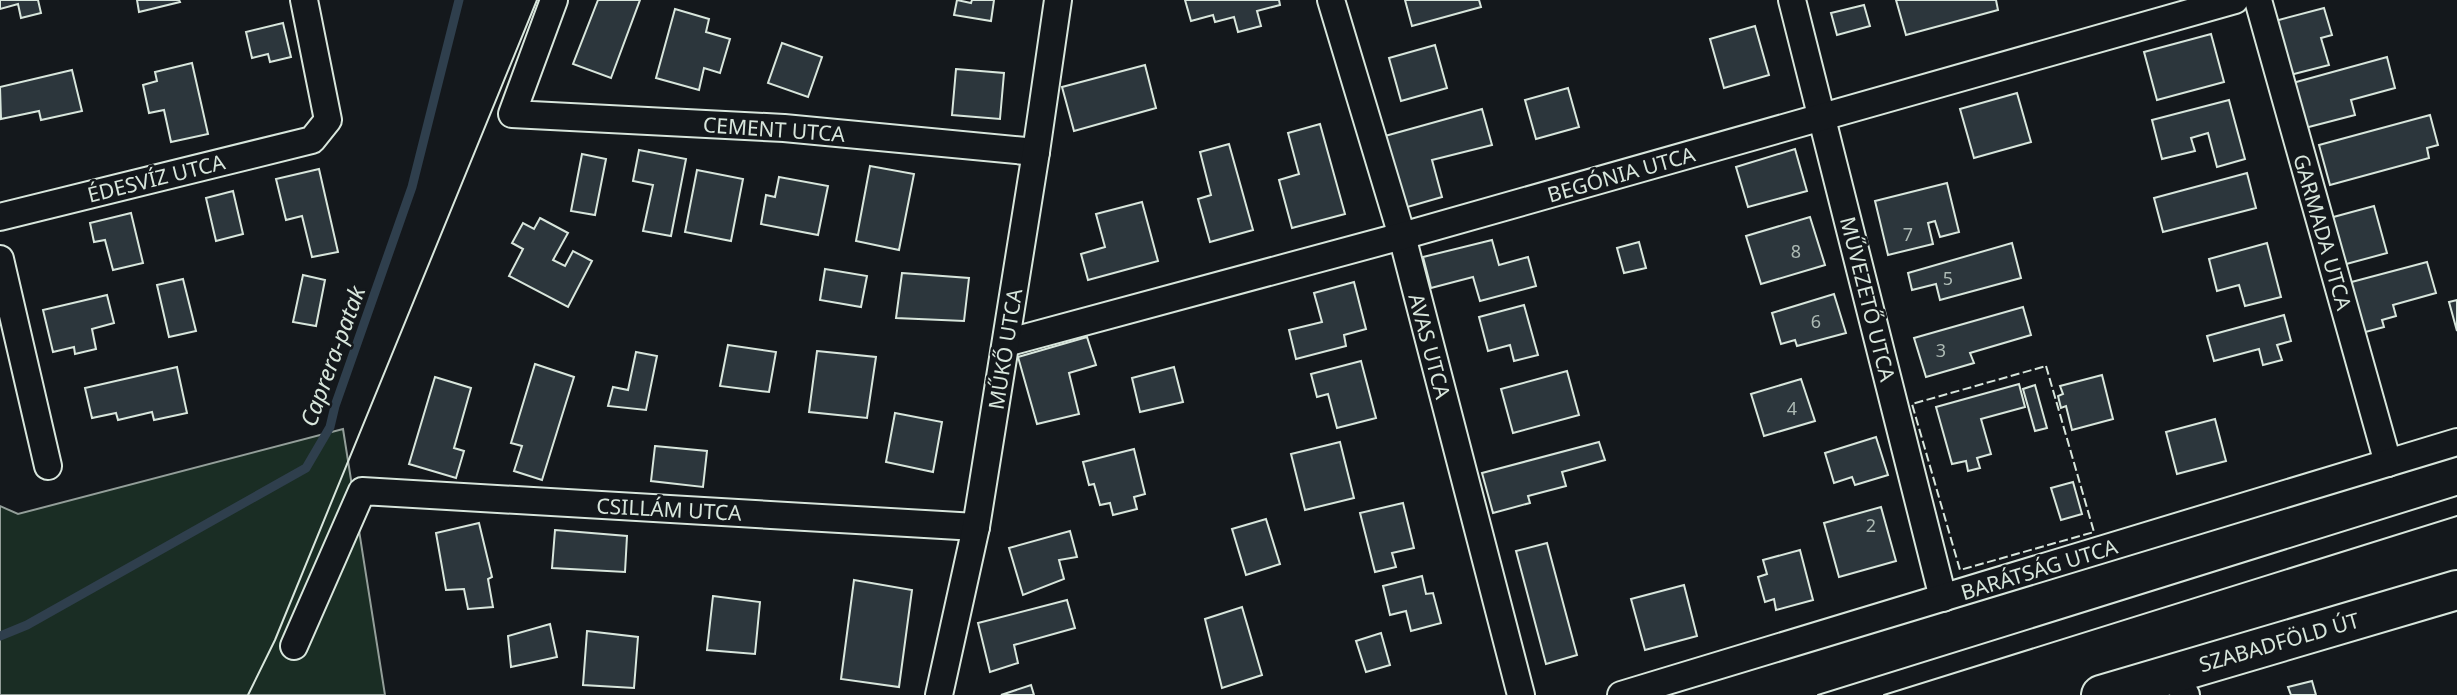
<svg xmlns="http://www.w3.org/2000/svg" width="2457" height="695" font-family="'Noto Sans',sans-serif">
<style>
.green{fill:#1a2d24;stroke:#939e99;stroke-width:2}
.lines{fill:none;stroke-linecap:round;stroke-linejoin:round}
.stream{stroke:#2f3f4d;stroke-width:9}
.building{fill:#2c363c;stroke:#d8e6dc;stroke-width:2}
.minor-casing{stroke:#d8e6dc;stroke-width:30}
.primary-casing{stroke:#d8e6dc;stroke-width:42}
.minor{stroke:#14181c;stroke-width:26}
.primary{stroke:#14181c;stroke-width:38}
.tram{stroke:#d8e6dc;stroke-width:2}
.fence{stroke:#d8e6dc;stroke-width:2;stroke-dasharray:9 3.5;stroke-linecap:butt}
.labels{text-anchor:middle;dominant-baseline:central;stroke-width:5;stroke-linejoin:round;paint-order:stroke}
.number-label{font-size:18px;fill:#adbab4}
.street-label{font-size:21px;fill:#d8e6dc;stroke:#14181c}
.water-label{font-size:23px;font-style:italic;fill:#d8e6dc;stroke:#14181c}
</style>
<rect width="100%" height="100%" fill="#14181c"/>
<path class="green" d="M343,429L385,695H0V506L18,514Z"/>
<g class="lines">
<path class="stream" d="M0,636L27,625L306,468L330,427L335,406L412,187L459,0"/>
</g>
<g class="building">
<path d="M0,0H38L41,13L21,18L18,4L0,9Z"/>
<path d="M137,0H179L180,2L139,12Z"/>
<path d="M598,0H640L611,78L573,64Z"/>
<path d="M957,0L971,3L972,0H994L991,21L954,15Z"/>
<path d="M1185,0H1279L1280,5L1257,11L1261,26L1238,32L1234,17L1215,22L1213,15L1191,21Z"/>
<path d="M1405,0H1479L1481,7L1412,26Z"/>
<path d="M1896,0H1996L1998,10L1906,35Z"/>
<path d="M1864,5L1870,26L1837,35L1831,13Z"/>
<path d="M2324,8L2332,35L2321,38L2329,65L2290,75L2275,21Z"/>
<path d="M675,9L709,19L706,32L730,39L720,73L704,68L699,90L656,78Z"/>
<path d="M283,23L291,57L270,62L268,54L252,58L246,32Z"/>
<path d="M1755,26L1769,75L1724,88L1710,39Z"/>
<path d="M2211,34L2224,82L2157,100L2144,52Z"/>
<path d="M782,43L822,57L808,97L768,83Z"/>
<path d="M1435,45L1447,88L1401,101L1389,58Z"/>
<path d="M2387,57L2395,88L2351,100L2355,115L2301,129L2289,84Z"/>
<path d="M192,63L208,134L171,142L164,110L149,113L143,85L157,81L155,72Z"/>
<path d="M1145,65L1156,108L1074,131L1062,87Z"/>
<path d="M956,69L1004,73L1000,119L952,115Z"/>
<path d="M72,70L82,111L41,120L39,111L1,119L0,87Z"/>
<path d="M1568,88L1579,127L1536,139L1525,100Z"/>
<path d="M2017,93L2031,142L1974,158L1960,109Z"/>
<path d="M2229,100L2245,159L2217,167L2208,133L2191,138L2195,151L2162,159L2152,120Z"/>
<path d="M1482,109L1492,145L1432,160L1442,197L1404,208L1385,136Z"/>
<path d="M2430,115L2438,145L2427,148L2429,158L2330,185L2319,145Z"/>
<path d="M1320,124L1345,214L1292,228L1279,180L1299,174L1288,133Z"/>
<path d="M1229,144L1253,230L1210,242L1198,199L1211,195L1200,152Z"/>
<path d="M1795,149L1807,191L1748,207L1736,167Z"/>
<path d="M639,150L686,159L671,236L643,231L653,185L633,181Z"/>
<path d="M582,154L606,159L595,215L571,211Z"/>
<path d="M870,166L914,174L899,250L856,241Z"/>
<path d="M319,169L338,252L312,257L302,216L286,220L276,179Z"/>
<path d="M697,170L743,179L731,241L685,232Z"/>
<path d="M2247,173L2256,208L2163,232L2154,198Z"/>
<path d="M779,177L828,186L818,235L761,224L766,195L775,197Z"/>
<path d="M1947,183L1959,232L1940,237L1935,221L1928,223L1933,244L1888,255L1875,201Z"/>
<path d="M233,191L243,234L216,241L206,198Z"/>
<path d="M1142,202L1158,261L1088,280L1081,254L1105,247L1096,214Z"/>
<path d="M2374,206L2387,253L2339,266L2326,219Z"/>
<path d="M131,213L143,263L113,270L105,240L94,242L90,223Z"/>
<path d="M1810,217L1825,265L1761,284L1746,236Z"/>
<path d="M540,218L568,233L553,260L565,266L573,251L592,261L568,307L509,276L523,249L512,243L523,223L534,229Z"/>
<path d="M1492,240L1499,265L1528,257L1536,286L1480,301L1473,277L1431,288L1423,257Z"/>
<path d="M1639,242L1646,268L1624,273L1617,248Z"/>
<path d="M2012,243L2021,278L1940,300L1936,284L1912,290L1908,273Z"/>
<path d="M2267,243L2281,297L2245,306L2239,285L2217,291L2209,259Z"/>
<path d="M2427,262L2436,293L2393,305L2396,316L2382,320L2384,327L2358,334L2344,284Z"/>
<path d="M825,269L867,276L861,307L820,300Z"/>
<path d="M902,273L969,278L964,321L896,318Z"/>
<path d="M303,275L325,280L316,326L293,322Z"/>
<path d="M183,279L196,331L169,337L157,285Z"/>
<path d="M1354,282L1366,329L1344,335L1346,346L1296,359L1289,330L1322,322L1314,293Z"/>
<path d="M1834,294L1846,333L1797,346L1795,340L1781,344L1772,313Z"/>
<path d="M107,295L114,323L92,329L96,349L75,354L74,347L53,352L43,310Z"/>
<path d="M2457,300V331L2449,302Z"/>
<path d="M1524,305L1538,355L1514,361L1510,345L1488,351L1479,317Z"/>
<path d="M2023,307L2031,335L1970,353L1974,363L1926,377L1914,338Z"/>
<path d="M2284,315L2291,341L2277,345L2282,360L2263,365L2259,349L2214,361L2207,336Z"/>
<path d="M1087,337L1096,365L1069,373L1079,414L1037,424L1018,357Z"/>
<path d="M728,345L776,352L769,392L720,386Z"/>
<path d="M817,351L876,357L867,418L809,412Z"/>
<path d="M636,352L657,356L646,410L608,406L613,387L628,390Z"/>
<path d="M1361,361L1376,418L1337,428L1328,394L1317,397L1311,374Z"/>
<path d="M535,364L574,377L542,480L514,471L522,446L511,443Z"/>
<path d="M177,367L187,413L154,420L152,412L118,420L116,413L92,418L85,388Z"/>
<path d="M1174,367L1183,402L1140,412L1132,378Z"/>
<path d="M1567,371L1579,415L1513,433L1501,389Z"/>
<path d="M2102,375L2113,419L2072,430L2066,406L2061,408L2058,396L2063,394L2060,386Z"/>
<path d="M435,377L471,388L454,448L464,451L456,478L409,464Z"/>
<path d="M1801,379L1815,421L1764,436L1751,394Z"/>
<path d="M2019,384L2025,407L1981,419L1991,454L1977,458L1980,468L1968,471L1966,461L1952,464L1936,407Z"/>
<path d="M2035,385L2047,428L2035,431L2023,389Z"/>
<path d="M895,413L942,422L933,472L886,462Z"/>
<path d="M2215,419L2226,461L2177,474L2166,432Z"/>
<path d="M1876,437L1888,475L1855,485L1852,477L1834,483L1825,453Z"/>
<path d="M1340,442L1354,498L1305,510L1291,454Z"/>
<path d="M1599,442L1605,460L1562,472L1566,486L1528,496L1530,503L1493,513L1482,473Z"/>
<path d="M655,446L707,451L703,487L651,481Z"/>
<path d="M1134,449L1145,494L1134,497L1137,509L1113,515L1110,503L1100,505L1094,484L1089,485L1083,462Z"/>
<path d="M2073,482L2082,514L2061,520L2051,488Z"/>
<path d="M1403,503L1414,548L1392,553L1396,567L1375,572L1360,513Z"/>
<path d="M1881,507L1896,561L1839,577L1824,523Z"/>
<path d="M1266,519L1280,564L1246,575L1232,529Z"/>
<path d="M479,523L492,577L488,579L493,607L468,609L464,589L446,590L436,533Z"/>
<path d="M555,530L627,536L625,572L552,568Z"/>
<path d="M1070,531L1077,557L1059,560L1064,579L1023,595L1009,548Z"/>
<path d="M1547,543L1577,655L1546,664L1516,551Z"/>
<path d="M1800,550L1813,600L1776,610L1774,599L1765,602L1758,577L1767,574L1763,560Z"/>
<path d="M1422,576L1426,594L1433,593L1441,623L1411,631L1406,611L1390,615L1383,586Z"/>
<path d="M854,580L912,590L899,687L841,679Z"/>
<path d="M1684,585L1697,636L1645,650L1631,599Z"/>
<path d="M713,596L760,602L755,654L707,650Z"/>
<path d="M1067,600L1075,628L1014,645L1018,663L990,672L978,623Z"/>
<path d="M1242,607L1262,675L1222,688L1205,619Z"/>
<path d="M550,624L557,657L511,667L508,636Z"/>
<path d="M587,631L638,637L634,688L583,685Z"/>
<path d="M1381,633L1390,665L1366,672L1356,641Z"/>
<path d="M2312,681L2316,695H2291L2288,687Z"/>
<path d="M1031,685L1034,695H1001Z"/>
</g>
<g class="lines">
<defs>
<g id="minor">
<path d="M554,0L512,114L784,128L1036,152"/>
<path d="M1331,0L1402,236L1521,695"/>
<path d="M1792,0L1943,598"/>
<path d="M2258,0L2388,463"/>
<path d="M0,217L312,140L328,120L304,0"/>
<path d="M0,259L48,466"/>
<path d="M1006,343L1402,236L2235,0"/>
<path d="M294,646L362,491L976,527"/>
<path d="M2172,674L2186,695"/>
<path d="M939,695L976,527L1036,152L1058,0"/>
<path d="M1621,695L2457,442"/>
</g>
<path id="primary" d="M2101,695L2457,590"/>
</defs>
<use href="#minor" class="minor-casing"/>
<use href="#primary" class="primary-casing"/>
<use href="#minor" class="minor"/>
<use href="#primary" class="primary"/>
<g class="tram">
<path d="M248,695L275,640L537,0"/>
<path d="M1818,695L2457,496"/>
<path d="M1884,695L2457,516"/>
</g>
<path class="fence" d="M2046,366L2094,532L1960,570L1912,404Z"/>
</g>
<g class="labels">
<g class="number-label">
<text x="1908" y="234">7</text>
<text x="1796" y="251">8</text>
<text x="1948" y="278">5</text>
<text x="1816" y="321">6</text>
<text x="1941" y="350">3</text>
<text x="1792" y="408">4</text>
<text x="1871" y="525">2</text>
</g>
<g class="street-label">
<text transform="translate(774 129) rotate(4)">CEMENT UTCA</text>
<text transform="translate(1621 174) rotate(-16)">BEGÓNIA UTCA</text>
<text transform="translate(156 178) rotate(-14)">ÉDESVÍZ UTCA</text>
<text transform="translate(2323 232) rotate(74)">GARMADA UTCA</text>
<text transform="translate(1868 299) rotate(76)">MŰVEZETŐ UTCA</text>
<text transform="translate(1430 346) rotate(75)">AVAS UTCA</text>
<text transform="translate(1005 349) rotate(-81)">MŰKŐ UTCA</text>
<text transform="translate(669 509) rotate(3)">CSILLÁM UTCA</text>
<text transform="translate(2039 569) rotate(-17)">BARÁTSÁG UTCA</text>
<text transform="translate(2279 642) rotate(-16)">SZABADFÖLD ÚT</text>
</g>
<g class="water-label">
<text transform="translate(332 356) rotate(-70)">Caprera-patak</text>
</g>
</g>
</svg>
